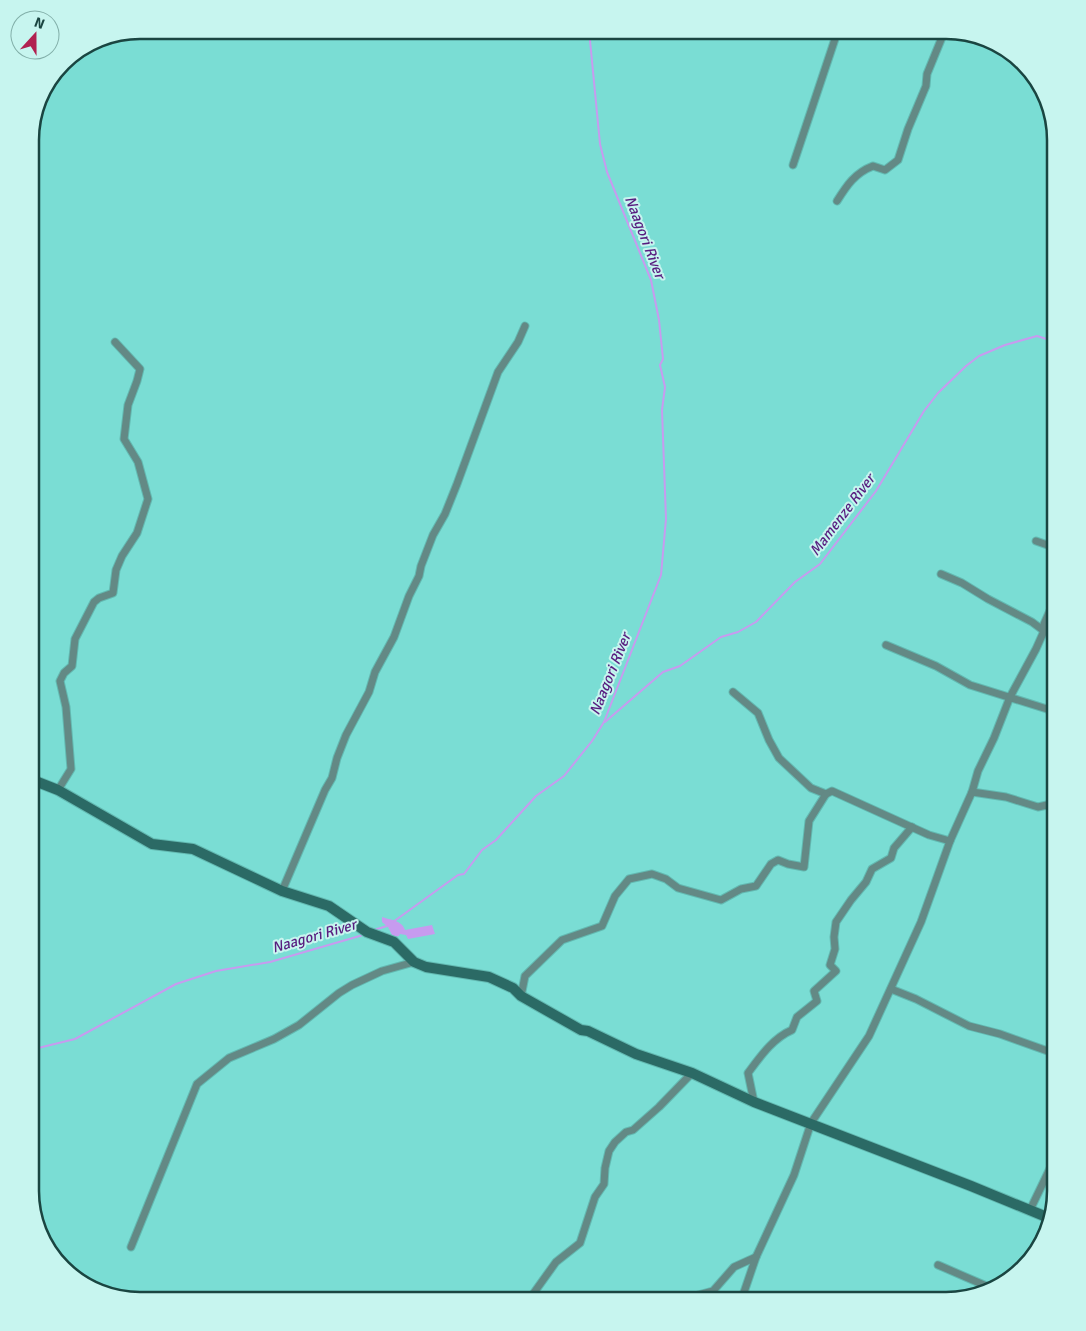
<svg xmlns="http://www.w3.org/2000/svg" width="1086" height="1331" font-family="Signika,sans-serif">
<style>
.water{fill:#c79bef}
.lines{fill:none;stroke-linecap:round;stroke-linejoin:round}
.stream{stroke:#c79bef;stroke-width:2}
.street-casing{stroke:#63b9b1;stroke-width:9}
.secondary-casing{stroke:#63b9b1;stroke-width:12}
.street{stroke:#638985;stroke-width:7}
.secondary{stroke:#2b6a65;stroke-width:10}
.labels{text-anchor:middle;dominant-baseline:central;stroke-width:4;stroke-linejoin:round;paint-order:stroke}
.water-label{font-size:15px;font-style:italic;fill:#581d7f;stroke:#c7f5ef}
.rim{fill:none;stroke:#1a4541;stroke-width:2.5}
</style>
<rect width="100%" height="100%" fill="#7addd4"/>
<path class="water" d="M382,917C390,920 402,920 405,930L432,925L435,934L408,939L406,935L400,934L399,936L393,937L388,927L382,922Z"/>
<g class="lines">
<g class="stream">
<path d="M605,722L663,672L680,666L721,637L738,632L756,622L795,582L820,564L876,491L924,411L938,393L966,366L979,356L1005,345L1037,336L1056,342"/>
<path d="M393,922L458,875L464,874L482,850L496,840L536,796L564,776L592,741L604,722L661,575L666,519L662,410L665,387L660,365L663,359L659,320L651,280L607,172L600,144L589,30"/>
<path d="M374,930L387,926"/>
<path d="M30,1050L75,1039L176,984L216,971L270,962L363,935"/>
</g>
<defs>
<g id="street">
<path d="M950,30L976,37"/>
<path d="M793,165L838,30"/>
<path d="M837,201C847,185 855,173 873,166L885,170L898,160L908,129L926,86L927,74L945,30"/>
<path d="M1036,541L1056,548"/>
<path d="M941,574L962,583L988,599L1032,622L1044,631H1056"/>
<path d="M886,645L936,666L970,685L1047,709L1056,714"/>
<path d="M733,692L758,713L769,740L779,758L811,788L826,794L832,791L929,835L950,841"/>
<path d="M58,790L71,769L66,707L60,681L64,673L72,666L75,639L94,602L99,598L113,593L116,570L122,556L137,533L148,499L138,462L124,439L128,405L137,381L140,369L115,342"/>
<path d="M972,792L978,771L994,738L1010,697L1036,649L1044,631V624L1056,597"/>
<path d="M282,891L325,790L332,778L337,758L346,735L369,692L375,672L394,637L409,596L419,576L421,566L433,535L445,514L457,484L498,372L518,342L525,326"/>
<path d="M891,989L916,999L969,1026L1000,1034L1056,1054"/>
<path d="M521,996L525,976L562,940L602,926L615,896L629,879L652,874L666,879L678,888L721,900L741,889L756,886L771,864L778,860L788,864L804,867L809,821L826,794"/>
<path d="M754,1102L748,1073C760,1057 773,1038 792,1030L797,1017L817,1001L814,991L836,971L830,965L835,949L834,937L836,922L851,900L866,882L872,869L891,858L894,848L912,827"/>
<path d="M1030,1210L1056,1156"/>
<path d="M131,1247L197,1084L229,1058L274,1039L299,1025L339,993L352,985L382,971L414,962"/>
<path d="M938,1265L991,1288"/>
<path d="M528,1301L556,1262L580,1243L595,1197L604,1184L605,1168L609,1151L615,1142L626,1132L633,1130L659,1107L692,1073"/>
<path d="M688,1301L698,1295L713,1291L734,1267L756,1257"/>
<path d="M741,1301L756,1257L794,1175L811,1123L869,1036L921,922L950,841L972,792L1006,797L1038,807L1056,803"/>
</g>
<path id="secondary" d="M30,779L58,790L152,844L193,849L282,891L329,906L367,932L394,942L414,962L426,967L489,977L513,988L521,996L581,1030L588,1031L636,1054L692,1073L754,1102L971,1186L1049,1218"/>
</defs>
<use href="#street" class="street-casing"/>
<use href="#secondary" class="secondary-casing"/>
<use href="#street" class="street"/>
<use href="#secondary" class="secondary"/>
</g>
<g class="labels">
<g class="water-label">
<text transform="translate(645 237) rotate(69)">Naagori River</text>
<text transform="translate(842 515) rotate(-53)">Mamenze River</text>
<text transform="translate(610 674) rotate(-68)">Naagori River</text>
<text transform="translate(314 936) rotate(-16)">Naagori River</text>
</g>
</g>
<path d="M0 0H1086V1331H0ZM140 39H946A101 101 0 0 1 1047 140V1191A101 101 0 0 1 946 1292H140A101 101 0 0 1 39 1191V140A101 101 0 0 1 140 39Z" fill="#c7f5ef" fill-rule="evenodd"/>
<path class="rim" d="M140 39H946A101 101 0 0 1 1047 140V1191A101 101 0 0 1 946 1292H140A101 101 0 0 1 39 1191V140A101 101 0 0 1 140 39Z"/>
<g transform="translate(35 35) rotate(21)"><circle r="24" fill="#c7f5ef" stroke="#82afa9"/>
<path d="M0-4L9 19L0 12L-9 19Z" fill="#b12150"/>
<text y="-8" font-size="14" font-weight="bold" text-anchor="middle" fill="#1a4541">N</text>
</g>
</svg>
